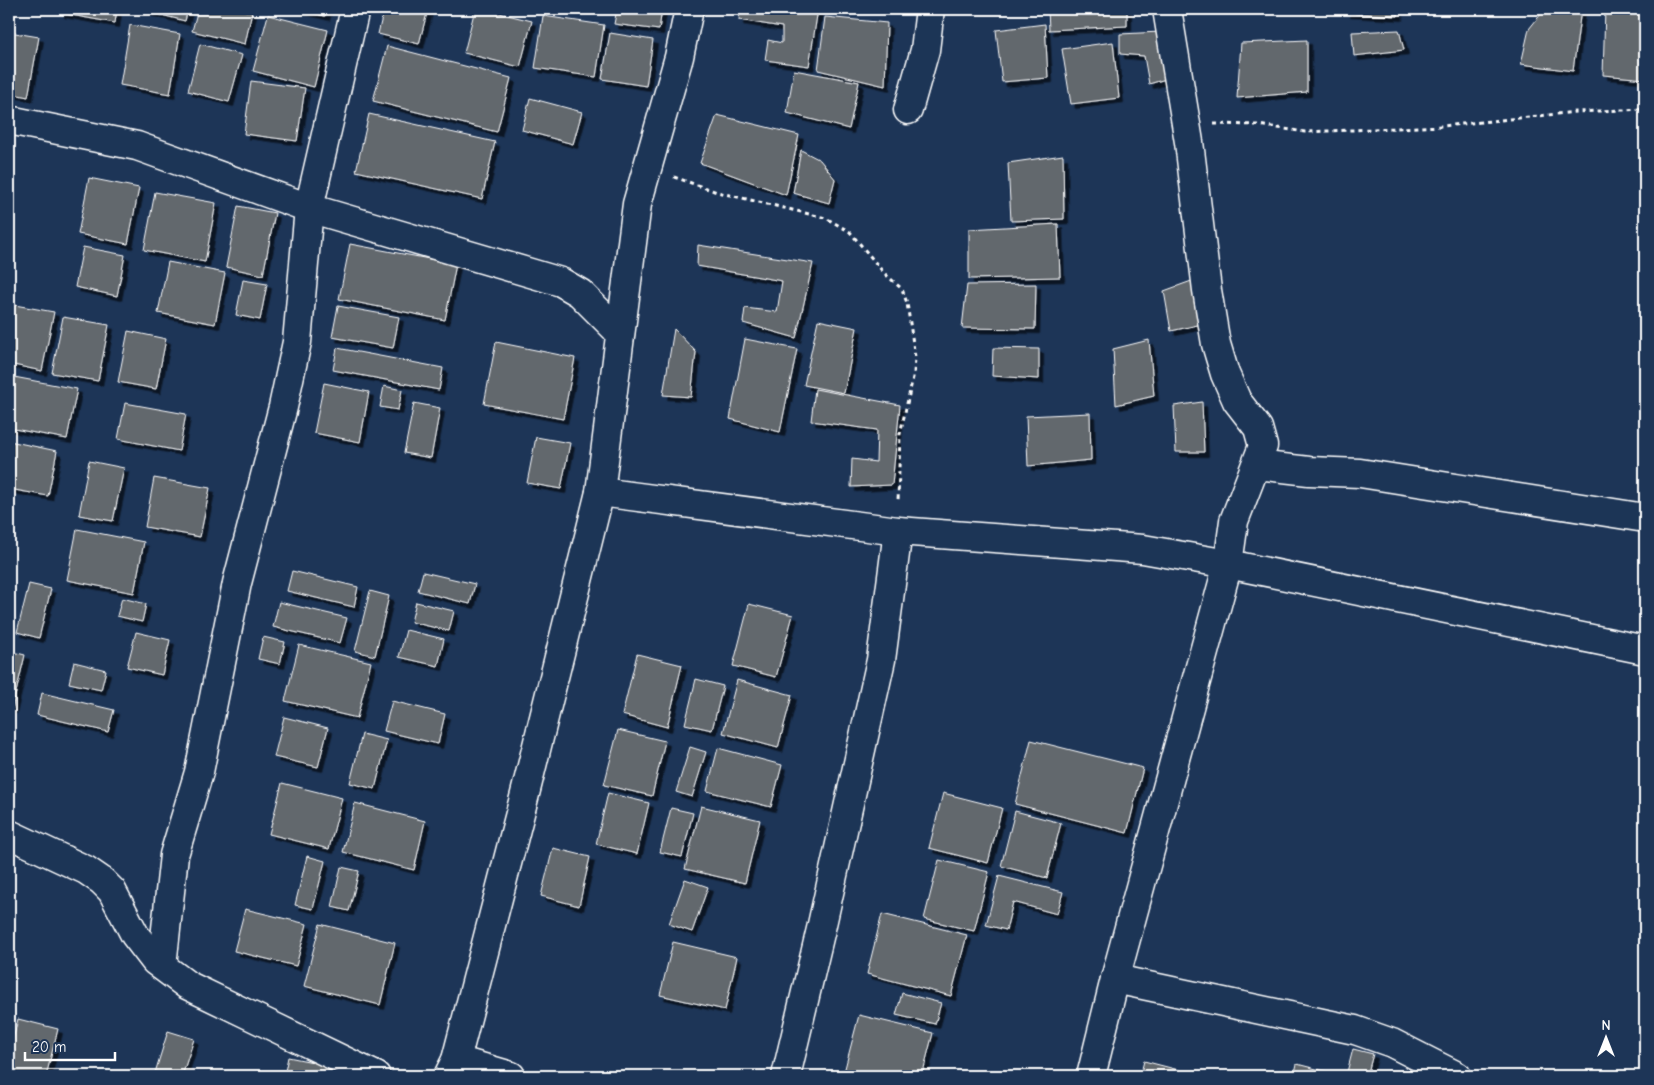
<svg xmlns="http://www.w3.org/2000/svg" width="1654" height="1085" font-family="'Comic Neue',sans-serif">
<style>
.building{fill:#62676d;stroke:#fff;filter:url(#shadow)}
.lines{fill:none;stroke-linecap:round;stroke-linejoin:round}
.minor-casing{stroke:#fff;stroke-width:31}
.path{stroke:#fff;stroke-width:3;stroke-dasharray:4 4;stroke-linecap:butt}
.minor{stroke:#1d3557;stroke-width:28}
</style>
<defs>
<filter id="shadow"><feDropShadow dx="4.5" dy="4.5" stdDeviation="0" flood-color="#0009"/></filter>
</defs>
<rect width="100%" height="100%" fill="#1d3557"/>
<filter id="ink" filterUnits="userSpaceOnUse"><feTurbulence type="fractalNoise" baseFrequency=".02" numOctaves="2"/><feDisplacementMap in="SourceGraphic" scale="10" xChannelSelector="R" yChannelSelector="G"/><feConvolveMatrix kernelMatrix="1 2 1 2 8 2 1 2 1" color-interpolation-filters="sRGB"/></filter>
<g filter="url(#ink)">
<g class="building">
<path d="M60,9H117L115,23L60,13Z"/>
<path d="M138,9H188L185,21Z"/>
<path d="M198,9H236L252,12L245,44L192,31Z"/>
<path d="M296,9H327L325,16Z"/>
<path d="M384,9H428L419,44L378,34Z"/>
<path d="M475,9H483L532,21L520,67L464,53Z"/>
<path d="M617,9H662L659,30L614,24Z"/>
<path d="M740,9H818L809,66L765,60L768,40L782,43V27L739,20Z"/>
<path d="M1048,9H1127V26L1049,30Z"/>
<path d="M1346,9H1398V16L1346,13Z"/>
<path d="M1545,9H1581L1573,71L1521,64L1529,29Z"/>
<path d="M1605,9H1645V79L1603,75Z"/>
<path d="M268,15L328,30L314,87L253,71Z"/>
<path d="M543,16L604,25L596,77L535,68Z"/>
<path d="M825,17L887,23L885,86L818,70Z"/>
<path d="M1045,24L1048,78L1002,82L996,30Z"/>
<path d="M130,25L180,34L170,94L120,85Z"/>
<path d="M1399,30L1404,50L1354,56L1352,32Z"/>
<path d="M9,32L39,37L28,97L9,93Z"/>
<path d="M1161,32L1169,78L1149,84L1144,56L1120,54V34Z"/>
<path d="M610,33L653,40L646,86L602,79Z"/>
<path d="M1307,40V92L1237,98L1241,43Z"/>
<path d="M1113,42L1119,98L1071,104L1062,49Z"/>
<path d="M200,44L242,55L229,102L188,91Z"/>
<path d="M387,46L511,78L497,132L373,101Z"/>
<path d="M794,70L859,82L849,129L787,113Z"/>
<path d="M251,81L305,88L297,141L244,134Z"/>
<path d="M530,98L582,112L573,144L522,130Z"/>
<path d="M369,114L495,142L482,199L356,171Z"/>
<path d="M717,115L799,135L786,195L700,163Z"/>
<path d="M801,150L820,160L835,179L829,203L793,193Z"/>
<path d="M1063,155L1064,219L1011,221L1008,163Z"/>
<path d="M89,178L139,188L128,244L78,234Z"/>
<path d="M155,192L216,203L205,262L144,250Z"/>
<path d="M238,206L275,213L263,275L226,267Z"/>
<path d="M1058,224L1060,277L969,279V229Z"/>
<path d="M350,244L456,264L445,320L339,299Z"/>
<path d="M698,245L813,263L796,338L743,323L745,308L777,312L782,281L697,266Z"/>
<path d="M83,247L125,255L117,296L75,287Z"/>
<path d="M168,262L225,273L215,324L158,313Z"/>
<path d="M1197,279L1202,324L1171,331L1164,291Z"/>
<path d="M243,280L267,284L260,320L236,315Z"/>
<path d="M1036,284L1035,329L962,328L967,285Z"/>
<path d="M9,304L54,312L42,371L9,364Z"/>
<path d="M338,306L399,317L393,348L332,337Z"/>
<path d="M63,317L109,325L98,381L52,373Z"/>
<path d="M818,320L857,328L844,393L804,385Z"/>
<path d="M674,329L696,352L691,397L663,395Z"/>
<path d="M128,331L166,339L156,389L118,382Z"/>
<path d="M745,339L797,349L780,432L730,419Z"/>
<path d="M1149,340L1154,396L1116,405L1113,349Z"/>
<path d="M496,342L575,358L563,419L484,404Z"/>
<path d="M337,348L443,368L439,390L333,370Z"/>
<path d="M993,348L1039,349V379L992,376Z"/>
<path d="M14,377L77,389L67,439L9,428V405Z"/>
<path d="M324,383L369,392L360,442L314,433Z"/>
<path d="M384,386L402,390L398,410L380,407Z"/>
<path d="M815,389L900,405L892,485L851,487L852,459L876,462L877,430L811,421Z"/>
<path d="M1202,402L1204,452H1176L1174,406Z"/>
<path d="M125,403L186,414L179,451L118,439Z"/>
<path d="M414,403L440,408L431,458L404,453Z"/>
<path d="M1090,413L1091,460L1028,466L1026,416Z"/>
<path d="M536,437L570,443L561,489L527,483Z"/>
<path d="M9,441L57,451L48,496L9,489Z"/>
<path d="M89,461L124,468L113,521L79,515Z"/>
<path d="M154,478L210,488L200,537L145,527Z"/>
<path d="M77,529L144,542L134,593L67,580Z"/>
<path d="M292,571L358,587L354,607L287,591Z"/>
<path d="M423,572L475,584L470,604L418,591Z"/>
<path d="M29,584L51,589L39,638L17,632Z"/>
<path d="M370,591L389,596L375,656L355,651Z"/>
<path d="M122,598L146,604L142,622L117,616Z"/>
<path d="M279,602L347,618L340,643L273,627Z"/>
<path d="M416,602L454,611L449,631L411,622Z"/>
<path d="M749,604L793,615L776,677L733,666Z"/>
<path d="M406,630L444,639L438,666L399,657Z"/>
<path d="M136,632L170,640L162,675L127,667Z"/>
<path d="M263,637L285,642L280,664L258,659Z"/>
<path d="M299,645L371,662L357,718L285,701Z"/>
<path d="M9,651L25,655L12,709H9Z"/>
<path d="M637,654L682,665L667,727L622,715Z"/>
<path d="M74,662L106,670L101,690L69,683Z"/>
<path d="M696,679L723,686L712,730L685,724Z"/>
<path d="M737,680L792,695L778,748L723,733Z"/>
<path d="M42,693L114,710L108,732L37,715Z"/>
<path d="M392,701L445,714L438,744L384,731Z"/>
<path d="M284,717L328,728L318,767L274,757Z"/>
<path d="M618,730L665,741L652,796L604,785Z"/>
<path d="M362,734L387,740L375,789L350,783Z"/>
<path d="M1031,740L1143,768L1127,833L1015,804Z"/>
<path d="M690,747L706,752L692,797L676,792Z"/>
<path d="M718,748L782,765L771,807L707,791Z"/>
<path d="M282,783L342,798L329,849L269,834Z"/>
<path d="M608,793L649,803L637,854L596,844Z"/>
<path d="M943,793L1002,808L988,863L929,848Z"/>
<path d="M355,803L425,821L414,870L343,852Z"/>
<path d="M701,806L760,820L745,883L685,869Z"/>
<path d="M671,808L693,813L682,857L660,852Z"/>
<path d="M1015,811L1061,823L1047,878L1001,866Z"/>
<path d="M553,848L590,857L579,906L541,896Z"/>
<path d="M307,856L325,861L313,909L295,905Z"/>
<path d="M939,860L989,872L974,931L924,919Z"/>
<path d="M341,867L359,871L349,911L332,907Z"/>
<path d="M999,876L1063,892L1057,914L1013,902L1006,930L986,925Z"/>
<path d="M685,879L708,887L692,932L669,924Z"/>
<path d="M245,909L307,924L296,966L234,951Z"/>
<path d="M882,914L967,935L951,996L867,974Z"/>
<path d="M320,924L395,943L380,1005L304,986Z"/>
<path d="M673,942L737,957L725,1010L660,995Z"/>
<path d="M902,993L941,1003L935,1024L896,1015Z"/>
<path d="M859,1015L933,1033L922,1076H843Z"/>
<path d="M18,1019L58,1029L46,1076H25L9,1072V1056Z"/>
<path d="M168,1031L194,1039L182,1076H154Z"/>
<path d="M1353,1049L1373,1054L1367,1076H1346Z"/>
<path d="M288,1057L353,1070L352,1076H284Z"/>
<path d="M1144,1061L1194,1074L1193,1076H1140Z"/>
<path d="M1297,1064L1336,1074L1335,1076H1294Z"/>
</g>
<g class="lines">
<defs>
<g id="minor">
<path d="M908,110L925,50L930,9"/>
<path d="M9,120L137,146L309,208L561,282L580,293L620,333"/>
<path d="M1257,465L1309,471L1360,473L1645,518"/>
<path d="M600,492L898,531L1143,549L1228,564L1645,650"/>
<path d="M9,834L86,870L102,881L112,891L135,935L155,961L187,985L376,1076"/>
<path d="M162,966L174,855L199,772L237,583L283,407L297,342L309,208L355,9"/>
<path d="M1115,979L1355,1030L1392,1043L1457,1076"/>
<path d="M456,1060L511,1076"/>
<path d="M448,1076L456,1060L525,794L600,492L637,204L679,57L689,9"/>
<path d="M786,1076L821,929L881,660L898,531"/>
<path d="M1091,1076L1115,979L1228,564L1234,521L1263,446L1258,428L1237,401L1225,374L1216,344L1207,290L1189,142L1167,9"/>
</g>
</defs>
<use href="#minor" class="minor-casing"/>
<g class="path">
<path d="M1214,124L1258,125L1305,132L1443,126L1576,112L1645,109"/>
<path d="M674,177L717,192L826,218L850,232L884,273L902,289L907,303L915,357L914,373L900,434L898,502"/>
</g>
<use href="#minor" class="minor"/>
</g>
</g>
<rect width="1654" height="1085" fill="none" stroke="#1d3557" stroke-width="30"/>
<rect x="15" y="15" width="1624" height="1055" fill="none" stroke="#fff" stroke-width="2" filter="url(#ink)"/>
<g transform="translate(1606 1038)" stroke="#1d3557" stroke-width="4" paint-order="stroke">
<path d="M0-4L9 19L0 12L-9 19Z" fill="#ffffff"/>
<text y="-8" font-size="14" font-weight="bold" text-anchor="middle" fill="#ffffff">N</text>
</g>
<path d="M25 1052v8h90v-8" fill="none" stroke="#ffffff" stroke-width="2.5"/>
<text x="32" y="1052" font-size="15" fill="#ffffff" stroke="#1d3557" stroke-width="4" paint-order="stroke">20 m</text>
</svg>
